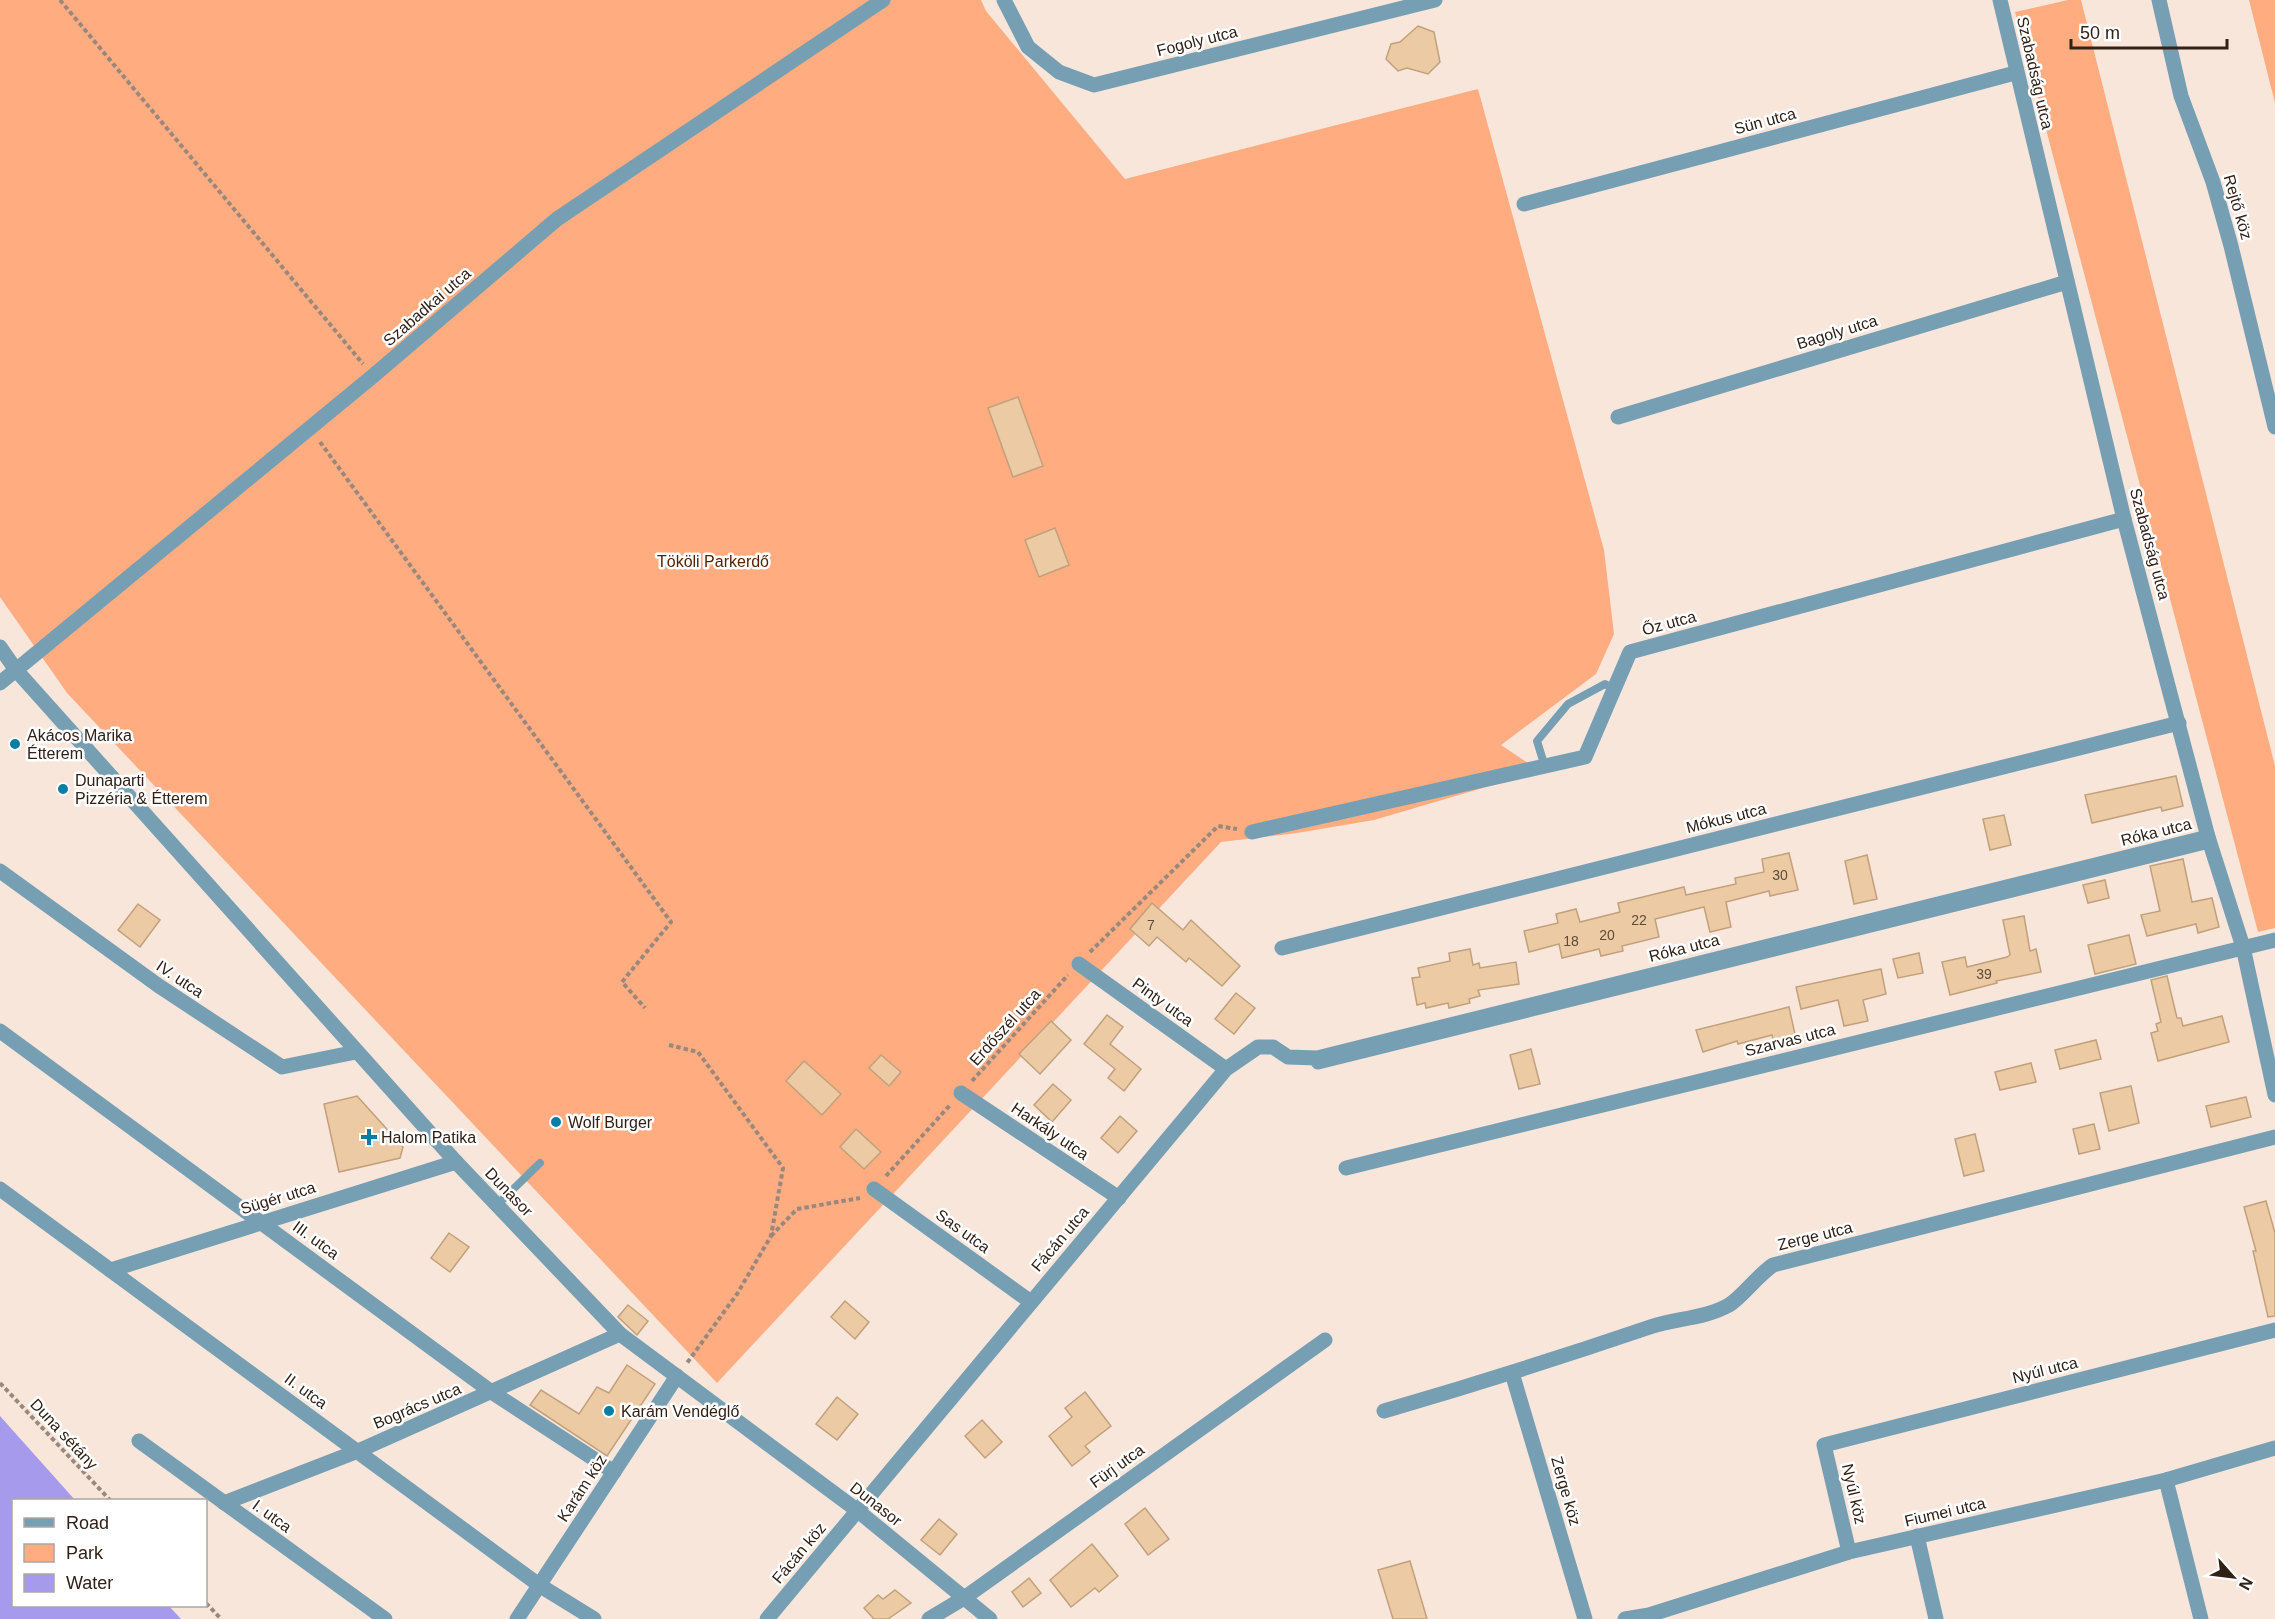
<svg xmlns="http://www.w3.org/2000/svg" width="2275" height="1619" font-family="Helvetica,sans-serif">
<style>
.green{fill:#feac80}
.water{fill:#a69aed}
.building{fill:#eccaa4;stroke:#c1a17c;stroke-width:1.5}
.lines{fill:none;stroke-linecap:round;stroke-linejoin:round}
.path{stroke:#9a887e;stroke-width:4;stroke-dasharray:4.5 3;stroke-linecap:butt}
.service{stroke:#779fb3;stroke-width:8}
.minor{stroke:#779fb3;stroke-width:15}
.tertiary{stroke:#779fb3;stroke-width:15}
.poi-dot{fill:#087ea5;stroke:#fff;stroke-width:2}
.labels{text-anchor:middle;dominant-baseline:central;stroke-width:5;stroke-linejoin:round;paint-order:stroke}
.number-label{font-size:14px;fill:#604b3a}
.street-label{font-size:16px;fill:#322117;stroke:#fff}
.park-label{font-size:16px;fill:#572300;stroke:#fff}
.poi-label{font-size:16px;fill:#322117;stroke:#fff;text-anchor:start}
</style>
<rect width="100%" height="100%" fill="#f9e6db"/>
<g class="green">
<path d="M0,0H981L986,11L1125,179L1478,89L1604,550L1614,634L1596,674L1501,745L1540,771L1374,820L1297,833L1221,842L717,1383L67,693L0,597Z"/>
<path d="M2068,0H2081L2275,766V928L2258,932L2015,12Z"/>
<path d="M2249,0H2275V103Z"/>
</g>
<path class="water" d="M0,1416L75,1500H14V1606H169L181,1619H0Z"/>
<g class="building">
<path d="M1418,26L1434,32L1440,62L1428,74L1407,68L1398,71L1386,59L1391,44L1400,42Z"/>
<path d="M1018,397L1043,466L1013,477L988,408Z"/>
<path d="M1055,528L1069,565L1039,577L1025,540Z"/>
<path d="M2176,776L2183,806L2162,811L2161,807L2092,823L2085,795Z"/>
<path d="M2004,815L2011,845L1990,850L1983,819Z"/>
<path d="M1789,853L1798,890L1770,896L1769,891L1726,902L1731,927L1710,932L1704,907L1655,919L1659,937L1622,946L1623,951L1601,956L1599,949L1562,958L1559,944L1529,952L1524,931L1558,923L1556,914L1576,909L1580,922L1620,912L1618,903L1684,887L1686,895L1736,884L1735,878L1764,872L1762,859Z"/>
<path d="M1867,855L1877,899L1854,904L1845,861Z"/>
<path d="M2183,859L2192,902L2212,898L2219,927L2198,933L2196,924L2147,936L2141,915L2160,911L2150,866Z"/>
<path d="M2105,880L2109,898L2088,903L2083,885Z"/>
<path d="M1152,903L1183,930L1191,920L1240,966L1222,986L1189,958L1186,962L1157,937L1149,946L1130,929Z"/>
<path d="M138,904L160,920L140,947L118,930Z"/>
<path d="M2024,916L2030,951L2036,949L2041,972L1996,981L1997,983L1950,995L1942,962L1965,957L1967,967L2007,957L2010,955L2003,920Z"/>
<path d="M2129,935L2136,964L2095,974L2088,945Z"/>
<path d="M1470,949L1473,965L1479,963L1480,968L1516,962L1519,984L1478,990L1480,996L1469,999L1470,1003L1449,1008L1448,1003L1426,1008L1425,1003L1417,1005L1412,978L1420,977L1418,968L1450,961L1449,953Z"/>
<path d="M1919,953L1923,973L1898,978L1893,959Z"/>
<path d="M1881,969L1886,994L1863,1000L1868,1021L1844,1026L1838,1000L1801,1009L1796,987Z"/>
<path d="M2167,976L2177,1018H2181L2183,1026L2222,1016L2229,1042L2158,1061L2151,1033L2158,1031L2156,1024L2161,1022L2151,980Z"/>
<path d="M1236,993L1255,1008L1234,1034L1215,1019Z"/>
<path d="M1789,1007L1796,1039L1774,1044L1772,1035L1738,1044L1737,1041L1703,1052L1696,1030Z"/>
<path d="M1107,1015L1123,1027L1110,1044L1141,1069L1124,1091L1108,1078L1115,1069L1084,1044Z"/>
<path d="M1051,1021L1071,1040L1040,1074L1019,1054Z"/>
<path d="M2096,1040L2101,1059L2060,1069L2055,1050Z"/>
<path d="M1531,1049L1540,1084L1519,1089L1510,1055Z"/>
<path d="M881,1055L901,1072L889,1086L869,1068Z"/>
<path d="M804,1061L841,1094L822,1115L786,1081Z"/>
<path d="M2031,1063L2036,1082L2000,1090L1995,1072Z"/>
<path d="M1053,1084L1071,1100L1052,1122L1034,1105Z"/>
<path d="M2131,1086L2139,1123L2109,1131L2100,1093Z"/>
<path d="M357,1096L403,1147L400,1158L339,1172L324,1104Z"/>
<path d="M2246,1097L2251,1117L2211,1127L2206,1106Z"/>
<path d="M1120,1116L1137,1131L1118,1153L1101,1138Z"/>
<path d="M2094,1124L2100,1149L2079,1154L2073,1129Z"/>
<path d="M856,1129L881,1152L864,1169L840,1147Z"/>
<path d="M1975,1134L1984,1171L1964,1176L1955,1139Z"/>
<path d="M2266,1201L2275,1233V1316L2268,1317L2253,1251H2256L2244,1207Z"/>
<path d="M449,1233L469,1247L450,1272L431,1258Z"/>
<path d="M845,1301L869,1322L855,1339L831,1317Z"/>
<path d="M628,1305L648,1321L637,1335L618,1317Z"/>
<path d="M627,1365L655,1384L607,1456L530,1405L541,1390L579,1414L597,1387L609,1393Z"/>
<path d="M1085,1392L1111,1426L1085,1446L1090,1452L1072,1466L1049,1436L1072,1417L1065,1408Z"/>
<path d="M837,1397L858,1414L837,1440L816,1424Z"/>
<path d="M982,1420L1002,1442L985,1458L965,1436Z"/>
<path d="M1145,1508L1169,1539L1148,1555L1125,1524Z"/>
<path d="M939,1519L957,1534L940,1555L921,1540Z"/>
<path d="M1092,1544L1118,1576L1099,1592L1095,1588L1071,1607L1050,1580Z"/>
<path d="M1410,1561L1427,1619H1393L1378,1570Z"/>
<path d="M1029,1578L1041,1593L1023,1607L1012,1592Z"/>
<path d="M895,1590L911,1603L888,1619H874L864,1608L878,1595L883,1599Z"/>
</g>
<g class="lines">
<g class="path">
<path d="M60,0L363,364"/>
<path d="M320,442L671,922L622,982L645,1008"/>
<path d="M1090,952L1218,826L1237,829"/>
<path d="M669,1045L698,1052L783,1168L771,1236L737,1294L687,1363"/>
<path d="M972,1081L1068,975"/>
<path d="M886,1176L951,1104"/>
<path d="M771,1236L797,1209L860,1198"/>
<path d="M0,1383L110,1500"/>
<path d="M206,1603L221,1619"/>
</g>
<g class="service">
<path d="M1545,767L1537,741L1568,704L1605,684L1614,689"/>
<path d="M497,1205L540,1163"/>
</g>
<g class="minor">
<path d="M1004,0L1028,47L1059,72L1094,85L1435,0"/>
<path d="M2159,0L2181,96L2213,182L2231,246L2275,427"/>
<path d="M1524,204L2015,73"/>
<path d="M1618,417L2067,282"/>
<path d="M0,647L16,670L0,683"/>
<path d="M1252,832L1585,757L1630,652L2124,519"/>
<path d="M0,871L159,986L282,1067L356,1052"/>
<path d="M1282,948L2179,723"/>
<path d="M1079,964L1226,1069"/>
<path d="M0,1031L493,1393L614,1472"/>
<path d="M961,1093L1119,1198"/>
<path d="M1346,1168L2275,940"/>
<path d="M0,1189L539,1585L594,1619"/>
<path d="M874,1189L1031,1302"/>
<path d="M111,1270L456,1162"/>
<path d="M1512,1373L1585,1619"/>
<path d="M1384,1411C1473,1385 1562,1357 1650,1327C1677,1318 1704,1319 1729,1305C1742,1297 1757,1276 1773,1265L2275,1137"/>
<path d="M139,1441L385,1619"/>
<path d="M2166,1480L2201,1619"/>
<path d="M224,1503L358,1451L620,1334"/>
<path d="M1917,1536L1936,1619"/>
<path d="M1849,1552L1824,1445L2275,1330"/>
<path d="M517,1619L677,1376"/>
<path d="M767,1619L1226,1069L1258,1047H1273L1288,1057L1317,1058L2208,837L2209,841L1318,1062L1317,1058"/>
<path d="M929,1619L964,1598L1325,1340"/>
</g>
<g class="tertiary">
<path d="M883,0L557,219L373,376L16,670L456,1162L620,1334L858,1511L990,1619"/>
<path d="M2000,0L2124,519L2208,837L2243,947L2275,1095"/>
<path d="M1625,1619L1649,1615L1849,1552L2166,1480L2275,1448"/>
</g>
</g>
<g class="poi-dot">
<circle cx="15" cy="744" r="6"/>
<circle cx="63" cy="789" r="6"/>
<circle cx="556" cy="1122" r="6"/>
<path d="M366 1128h6v6h6v6h-6v6h-6v-6h-6v-6h6z"/>
<circle cx="609" cy="1411" r="6"/>
</g>
<g class="labels">
<g class="number-label">
<text x="1780" y="875">30</text>
<text x="1639" y="920">22</text>
<text x="1151" y="925">7</text>
<text x="1607" y="935">20</text>
<text x="1571" y="941">18</text>
<text x="1984" y="974">39</text>
</g>
<g class="street-label">
<text transform="translate(1197 41) rotate(-14)">Fogoly utca</text>
<text transform="translate(2035 73) rotate(77)">Szabadság utca</text>
<text transform="translate(1765 121) rotate(-15)">Sün utca</text>
<text transform="translate(2238 207) rotate(74)">Rejtő köz</text>
<text transform="translate(427 307) rotate(-41)">Szabadkai utca</text>
<text transform="translate(1837 332) rotate(-17)">Bagoly utca</text>
<text transform="translate(2150 544) rotate(75)">Szabadság utca</text>
<text transform="translate(1669 623) rotate(-15)">Őz utca</text>
<text transform="translate(1726 818) rotate(-14)">Mókus utca</text>
<text transform="translate(2156 832) rotate(-14)">Róka utca</text>
<text transform="translate(1684 948) rotate(-14)">Róka utca</text>
<text transform="translate(180 979) rotate(34)">IV. utca</text>
<text transform="translate(1163 1002) rotate(36)">Pinty utca</text>
<text transform="translate(1005 1027) rotate(-48)">Erdőszél utca</text>
<text transform="translate(1790 1040) rotate(-14)">Szarvas utca</text>
<text transform="translate(1050 1131) rotate(34)">Harkály utca</text>
<text transform="translate(509 1192) rotate(46)">Dunasor</text>
<text transform="translate(278 1198) rotate(-17)">Sügér utca</text>
<text transform="translate(963 1231) rotate(36)">Sas utca</text>
<text transform="translate(1815 1236) rotate(-14)">Zerge utca</text>
<text transform="translate(1060 1239) rotate(-50)">Fácán utca</text>
<text transform="translate(316 1240) rotate(36)">III. utca</text>
<text transform="translate(2045 1370) rotate(-14)">Nyúl utca</text>
<text transform="translate(306 1391) rotate(36)">II. utca</text>
<text transform="translate(417 1406) rotate(-23)">Bogrács utca</text>
<text transform="translate(64 1434) rotate(47)">Duna sétány</text>
<text transform="translate(1117 1466) rotate(-36)">Fürj utca</text>
<text transform="translate(582 1488) rotate(-57)">Karám köz</text>
<text transform="translate(1566 1491) rotate(74)">Zerge köz</text>
<text transform="translate(1854 1494) rotate(77)">Nyúl köz</text>
<text transform="translate(876 1504) rotate(38)">Dunasor</text>
<text transform="translate(1945 1512) rotate(-13)">Fiumei utca</text>
<text transform="translate(272 1516) rotate(36)">I. utca</text>
<text transform="translate(799 1553) rotate(-50)">Fácán köz</text>
</g>
<g class="park-label">
<text x="713" y="561">Tököli Parkerdő</text>
</g>
<g class="poi-label">
<text x="27" y="735">Akácos Marika<tspan x="27" dy="18">Étterem</tspan></text>
<text x="75" y="780">Dunaparti<tspan x="75" dy="18">Pizzéria &amp; Étterem</tspan></text>
<text x="568" y="1122">Wolf Burger</text>
<text x="381" y="1137">Halom Patika</text>
<text x="621" y="1411">Karám Vendéglő</text>
</g>
</g>
<rect x="12" y="1499" width="195" height="108" fill="#ffffff" stroke="#ada6a2" stroke-width="1.5"/>
<rect x="24" y="1518" width="30" height="9" fill="#779fb3" stroke="#ada6a2" stroke-width="1.5"/>
<text x="66" y="1529" font-size="18" fill="#322117">Road</text>
<rect x="24" y="1544" width="30" height="18" fill="#feac80" stroke="#ada6a2" stroke-width="1.5"/>
<text x="66" y="1559" font-size="18" fill="#322117">Park</text>
<rect x="24" y="1574" width="30" height="18" fill="#a69aed" stroke="#ada6a2" stroke-width="1.5"/>
<text x="66" y="1589" font-size="18" fill="#322117">Water</text>
<g transform="translate(2233 1577) rotate(118)" stroke="#ffffff" stroke-width="4.5" paint-order="stroke">
<path d="M0-4.5L10 22L0 15L-10 22Z" fill="#322117"/>
<text y="-9" font-size="16" font-weight="bold" text-anchor="middle" fill="#322117">N</text>
</g>
<path d="M2071 39v9h156v-9" fill="none" stroke="#322117" stroke-width="3"/>
<text x="2080" y="39" font-size="18" fill="#322117" stroke="#ffffff" stroke-width="4.5" paint-order="stroke">50 m</text>
</svg>
